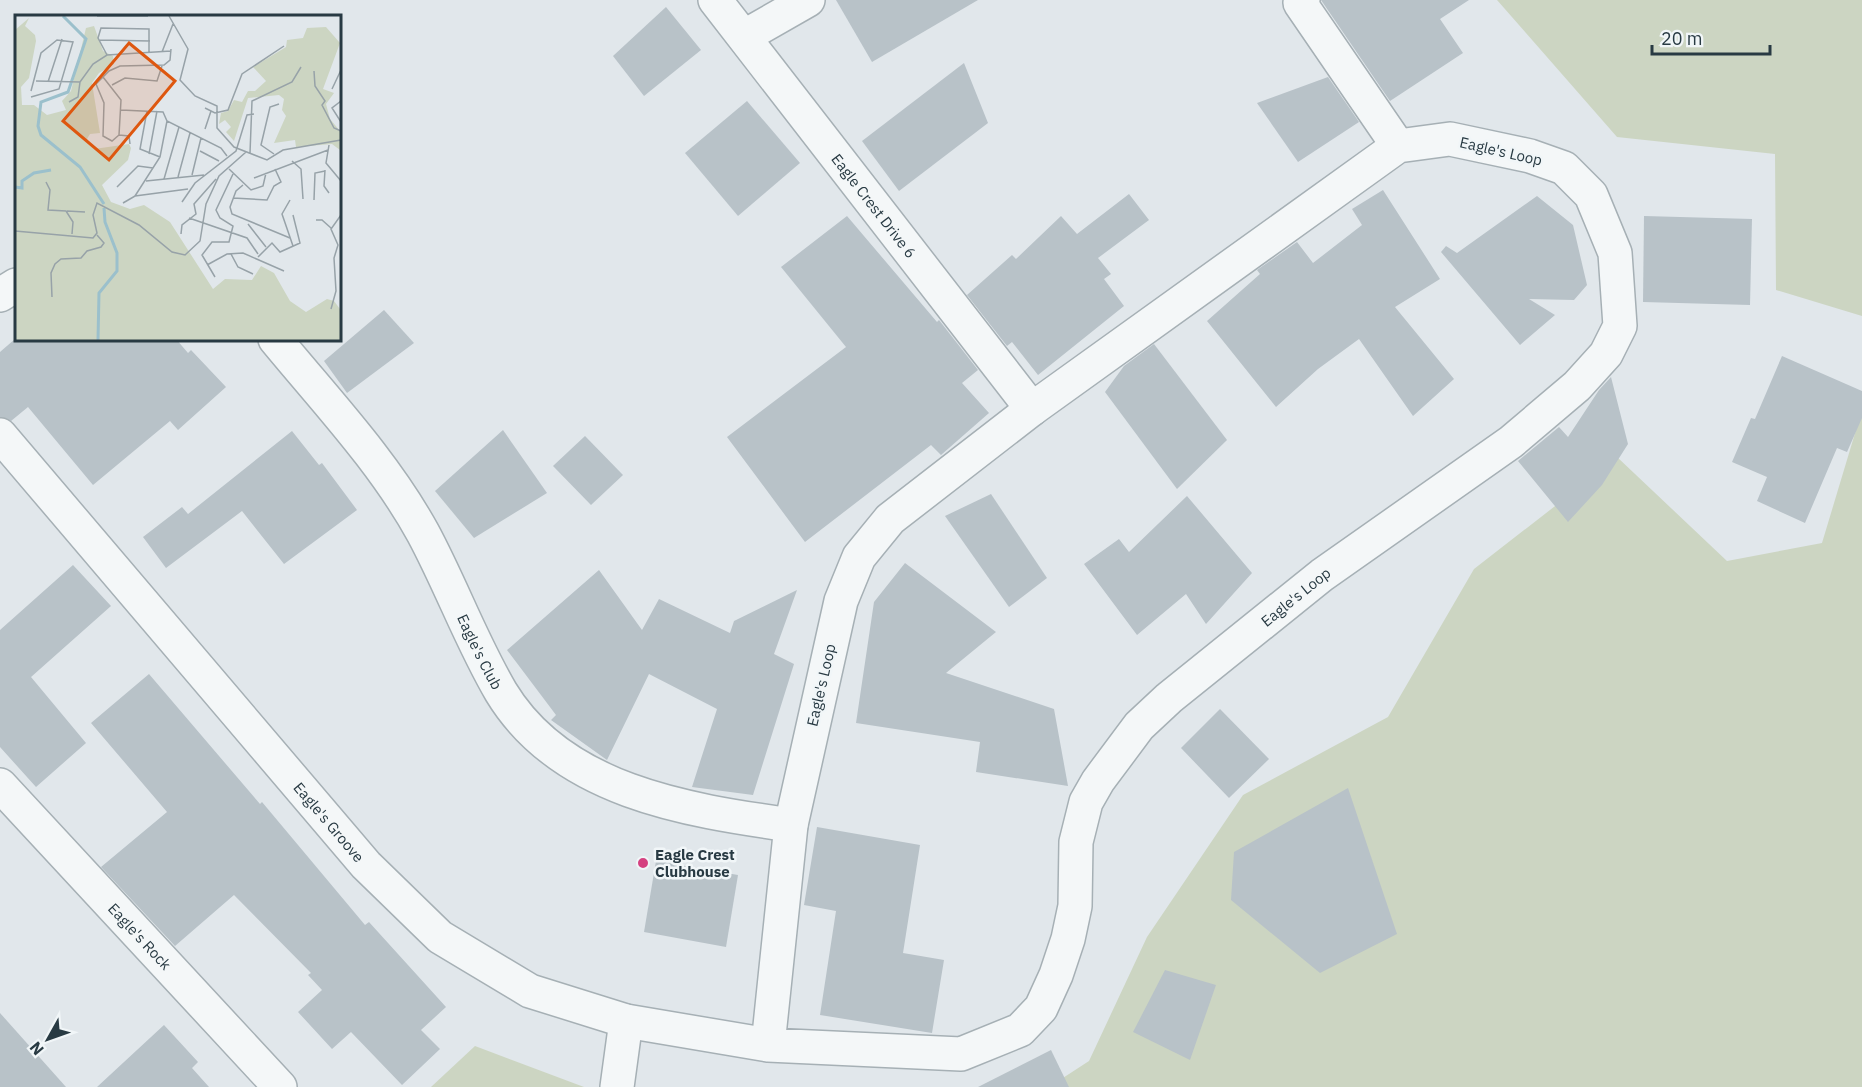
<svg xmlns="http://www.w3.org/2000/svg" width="1862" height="1087" font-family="'IBM Plex Sans',sans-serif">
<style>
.green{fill:#ccd5c2}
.building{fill:#b8c2c8}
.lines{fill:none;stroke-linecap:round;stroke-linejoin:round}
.minor-casing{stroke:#a6b0b5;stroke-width:36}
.minor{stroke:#f4f7f8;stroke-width:33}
.poi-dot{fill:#d54180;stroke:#f1f6f8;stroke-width:2}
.labels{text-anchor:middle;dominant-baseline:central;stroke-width:5;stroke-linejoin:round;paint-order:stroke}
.street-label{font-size:15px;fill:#283a43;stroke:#f1f6f8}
.poi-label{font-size:15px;font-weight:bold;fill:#283a43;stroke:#f1f6f8;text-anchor:start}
.inset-river{fill:none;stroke:#9bc0cc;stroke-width:3}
.inset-road{fill:none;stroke:#97a2a8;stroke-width:1.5}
.view{fill:#de570f;fill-opacity:0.15;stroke:#de570f;stroke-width:3}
.inset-edge{fill:none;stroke:#283a43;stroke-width:3}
</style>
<rect width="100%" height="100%" fill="#e1e7eb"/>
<g class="green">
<path d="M1497,0H1862V316L1776,290L1775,154L1617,137Z"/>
<path d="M1862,410V1087H1049L1089,1061L1147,937L1243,795L1388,717L1474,569L1559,503L1598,439L1727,561L1822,543Z"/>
<path d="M475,1046L584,1087H431Z"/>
</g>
<g class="building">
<path d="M836,0H978L872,62Z"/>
<path d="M1321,0H1469L1440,19L1463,53L1390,101Z"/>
<path d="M666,7L701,50L644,96L613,56Z"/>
<path d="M964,63L988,123L899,191L862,141Z"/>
<path d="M1328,77L1359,122L1298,162L1257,103Z"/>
<path d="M747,101L800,163L738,216L685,153Z"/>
<path d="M1383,190L1440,279L1395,307L1454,379L1413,416L1359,339L1318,369L1276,407L1207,321L1260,274L1257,270L1297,242L1313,263L1362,225L1352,209Z"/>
<path d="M1129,194L1149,220L1098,258L1111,274L1104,279L1124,306L1038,375L1012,342L1007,346L967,295L1012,255L1016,259L1061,216L1077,234Z"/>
<path d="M1537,196L1573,225L1587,285L1574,300L1529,299L1555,315L1520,345L1441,252L1446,246L1457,253Z"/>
<path d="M847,216L937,322L939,320L978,370L962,383L989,413L941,455L931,445L805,542L727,437L846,347L781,267Z"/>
<path d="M1644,216L1752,219L1750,305L1643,302Z"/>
<path d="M384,310L414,343L347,393L324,361Z"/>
<path d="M15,339H176L188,353L191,350L226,387L178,430L170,421L93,485L28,407L11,421L0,417V352Z"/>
<path d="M1154,344L1227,440L1177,489L1105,392L1124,366Z"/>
<path d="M1782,356L1862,391V418L1847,452L1837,448L1805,523L1757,501L1767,477L1732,462L1751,418L1755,419Z"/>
<path d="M1611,377L1628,444L1602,485L1568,522L1518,461L1559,427L1568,437L1599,390Z"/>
<path d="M503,430L547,493L474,538L435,491Z"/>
<path d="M292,431L319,465L322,463L357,510L284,564L242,511L166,568L143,537L182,507L188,514Z"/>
<path d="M585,436L623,475L591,505L553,466Z"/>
<path d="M991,494L1047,578L1009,607L945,516Z"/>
<path d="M1187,496L1252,573L1206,624L1186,594L1137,635L1084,564L1119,539L1129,552Z"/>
<path d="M905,563L996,632L946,673L1054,709L1068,786L976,772L980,742L856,723L874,602Z"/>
<path d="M73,565L111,606L31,677L86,743L36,787L0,747V630Z"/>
<path d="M599,570L642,630L659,599L730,633L734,621L797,590L774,654L794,664L753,795L692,787L717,709L649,674L607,760L551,720L556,715L507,650Z"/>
<path d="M149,674L260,804L262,802L365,925L369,922L446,1007L421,1030L440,1049L402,1085L351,1032L332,1049L298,1012L322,990L308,975L311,973L234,895L175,946L101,867L167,812L91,723Z"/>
<path d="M1220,709L1269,759L1229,798L1181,748Z"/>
<path d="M1348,788L1397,934L1320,973L1231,900L1234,852Z"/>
<path d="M817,827L920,845L903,953L944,960L932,1033L820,1015L836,911L804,905Z"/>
<path d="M656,861L738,875L726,947L644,932Z"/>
<path d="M1165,970L1216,985L1190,1060L1133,1032Z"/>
<path d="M0,1013L66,1087H0Z"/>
<path d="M164,1025L198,1062L192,1068L209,1087H97Z"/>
<path d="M1051,1050L1069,1087H978Z"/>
</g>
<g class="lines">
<defs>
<g id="minor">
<path id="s1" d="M715,0L1032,409"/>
<path d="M1303,0L1300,3L1398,146"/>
<path d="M745,36L808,0"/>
<path d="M0,295L16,285"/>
<path id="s2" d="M275,339C326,401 384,462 423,533C451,585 471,641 501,692C561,791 685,810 791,825"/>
<path id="s3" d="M0,435L366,865L440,937L530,991L626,1021L768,1045L961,1054L1020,1030L1041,1008L1056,975L1068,939L1075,906L1076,842L1086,802L1098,781L1139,726L1169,698L1322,575L1511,442L1577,386L1606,354L1620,326L1615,253L1591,195L1564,168L1530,156L1450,139L1398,146L1032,409L890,519L859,557L841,601L791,825L768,1045"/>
<path id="s4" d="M0,785L280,1087"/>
<path d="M617,1087L626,1021"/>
</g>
</defs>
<use href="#minor" class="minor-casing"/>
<use href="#minor" class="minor"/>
</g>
<circle class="poi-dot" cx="643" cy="863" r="6"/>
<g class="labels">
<g class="street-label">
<text transform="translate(1501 151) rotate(13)">Eagle's Loop</text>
<text stroke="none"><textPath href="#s1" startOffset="260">Eagle Crest Drive 6</textPath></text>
<text stroke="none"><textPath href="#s3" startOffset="1814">Eagle's Loop</textPath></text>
<text stroke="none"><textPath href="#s2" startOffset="376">Eagle's Club</textPath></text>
<text transform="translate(821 685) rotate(-77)">Eagle's Loop</text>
<text stroke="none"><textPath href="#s3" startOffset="508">Eagle's Groove</textPath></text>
<text stroke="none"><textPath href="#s4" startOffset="206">Eagle's Rock</textPath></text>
</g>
<g class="poi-label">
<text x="655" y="854">Eagle Crest<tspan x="655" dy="17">Clubhouse</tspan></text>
</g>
</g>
<g transform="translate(15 15)">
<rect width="326" height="326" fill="#e1e7eb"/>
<path d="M14,3L10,11L20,20L21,26L14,63L6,72L7,90H19L32,100L51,95L47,86L56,76L71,13L79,11L88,36L98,41L99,49L84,58L77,68L85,118L75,119L72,124L79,134L114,129L116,133L113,145L87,170L96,187L115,194L129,190L155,207L198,274L210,264L237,265L246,251L259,258L275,286L291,297L312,284L319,286L325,294V325H0V15ZM311,12L325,28L308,74L319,78L311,89L315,104L325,116V135L317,129L281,132L280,125L259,128L271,101L267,95L269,84L264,80L233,83L219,126L211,117L216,112L210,105L204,109L206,98L213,96L219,85L227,87L233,76H240L251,66L238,52L271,32L272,25L288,23L292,13Z" fill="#ccd5c2"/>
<path class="inset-river" d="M48,1L71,24L53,77L26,87L23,111L26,120L65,152L89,189M0,172L7,173V166L19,158L36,155M83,325L84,278L102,256V238L90,207L89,193"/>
<path class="inset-road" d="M82,1H133M154,1L173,34L165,65L180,81L202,91V113L219,132L252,145L268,135L326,125M84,25L135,26M147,37L158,9M92,40L83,23L86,13L134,14V38M299,56L300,71L310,86L307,90L319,113L326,116M88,62L106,85L104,120L97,126L88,121L89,88L81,69L94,56L105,51L149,50L155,45L156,34M21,66L65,67L78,49L92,40L156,36M33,67L47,24M97,70L110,63L142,66L147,51M317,74L326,55M16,76L26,38L42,25L58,27L44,74L16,82M326,86L317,93L326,107M54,87L63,82L65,67M190,93L200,98L213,95L227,59L269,31M106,95L148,97L152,106L206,133L212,141M132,96L125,134L145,142M190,114L196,96M104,120L114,121L115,129M314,130L311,148L326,166M185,136L204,146M235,138L237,86L277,67L286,52M134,139L142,96M259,139L246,130L255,92L264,89M277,146L286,154L288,184M214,154L236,175L248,171L251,158M310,155L309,171L314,178M177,160L186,123M163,162L175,118M239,163L313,135M149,164L164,112M131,166L189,160M31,167L35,175L33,195L51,196L58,207L57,219M228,170L221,176L215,192L217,199L275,223M102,172L123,151L138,153M120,181L145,142L152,106M218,183L252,185L259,171L266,167L260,154M275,185L267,199L278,231M299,185L300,158L310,156M167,187L180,168L221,136L232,100L239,99M108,188L120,181L173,174M52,196L70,197M174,203L232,223L243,239M301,205H307L316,213M233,209L251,232M0,216L78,223L82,218L78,200L82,188L124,210L157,237L170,240L185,226L191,189L204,161L231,137M166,219L167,210L181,199L179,189L201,164M216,239L223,252L238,259M243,242L257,228L265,237L285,228L278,200M192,250L212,239L228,238L269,256M200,262L187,240L197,227H214L218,211L205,203L201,195L218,159M37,282L36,258L40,249L46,244L66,243L72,236L86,232L89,228L82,220M316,294L321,276L319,243L323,230L316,214L326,200"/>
<path class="view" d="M114,28L160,66L94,145L48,106Z"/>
<rect width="326" height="326" class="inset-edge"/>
</g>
<g transform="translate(48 1039) rotate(230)" stroke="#f1f6f8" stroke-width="4.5" paint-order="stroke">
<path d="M0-4.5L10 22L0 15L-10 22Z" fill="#283a43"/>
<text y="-9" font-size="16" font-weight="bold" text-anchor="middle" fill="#283a43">N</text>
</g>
<path d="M1652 45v9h118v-9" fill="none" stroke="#283a43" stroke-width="3"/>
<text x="1661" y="45" font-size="18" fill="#283a43" stroke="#f1f6f8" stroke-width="4.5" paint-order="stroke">20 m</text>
</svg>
